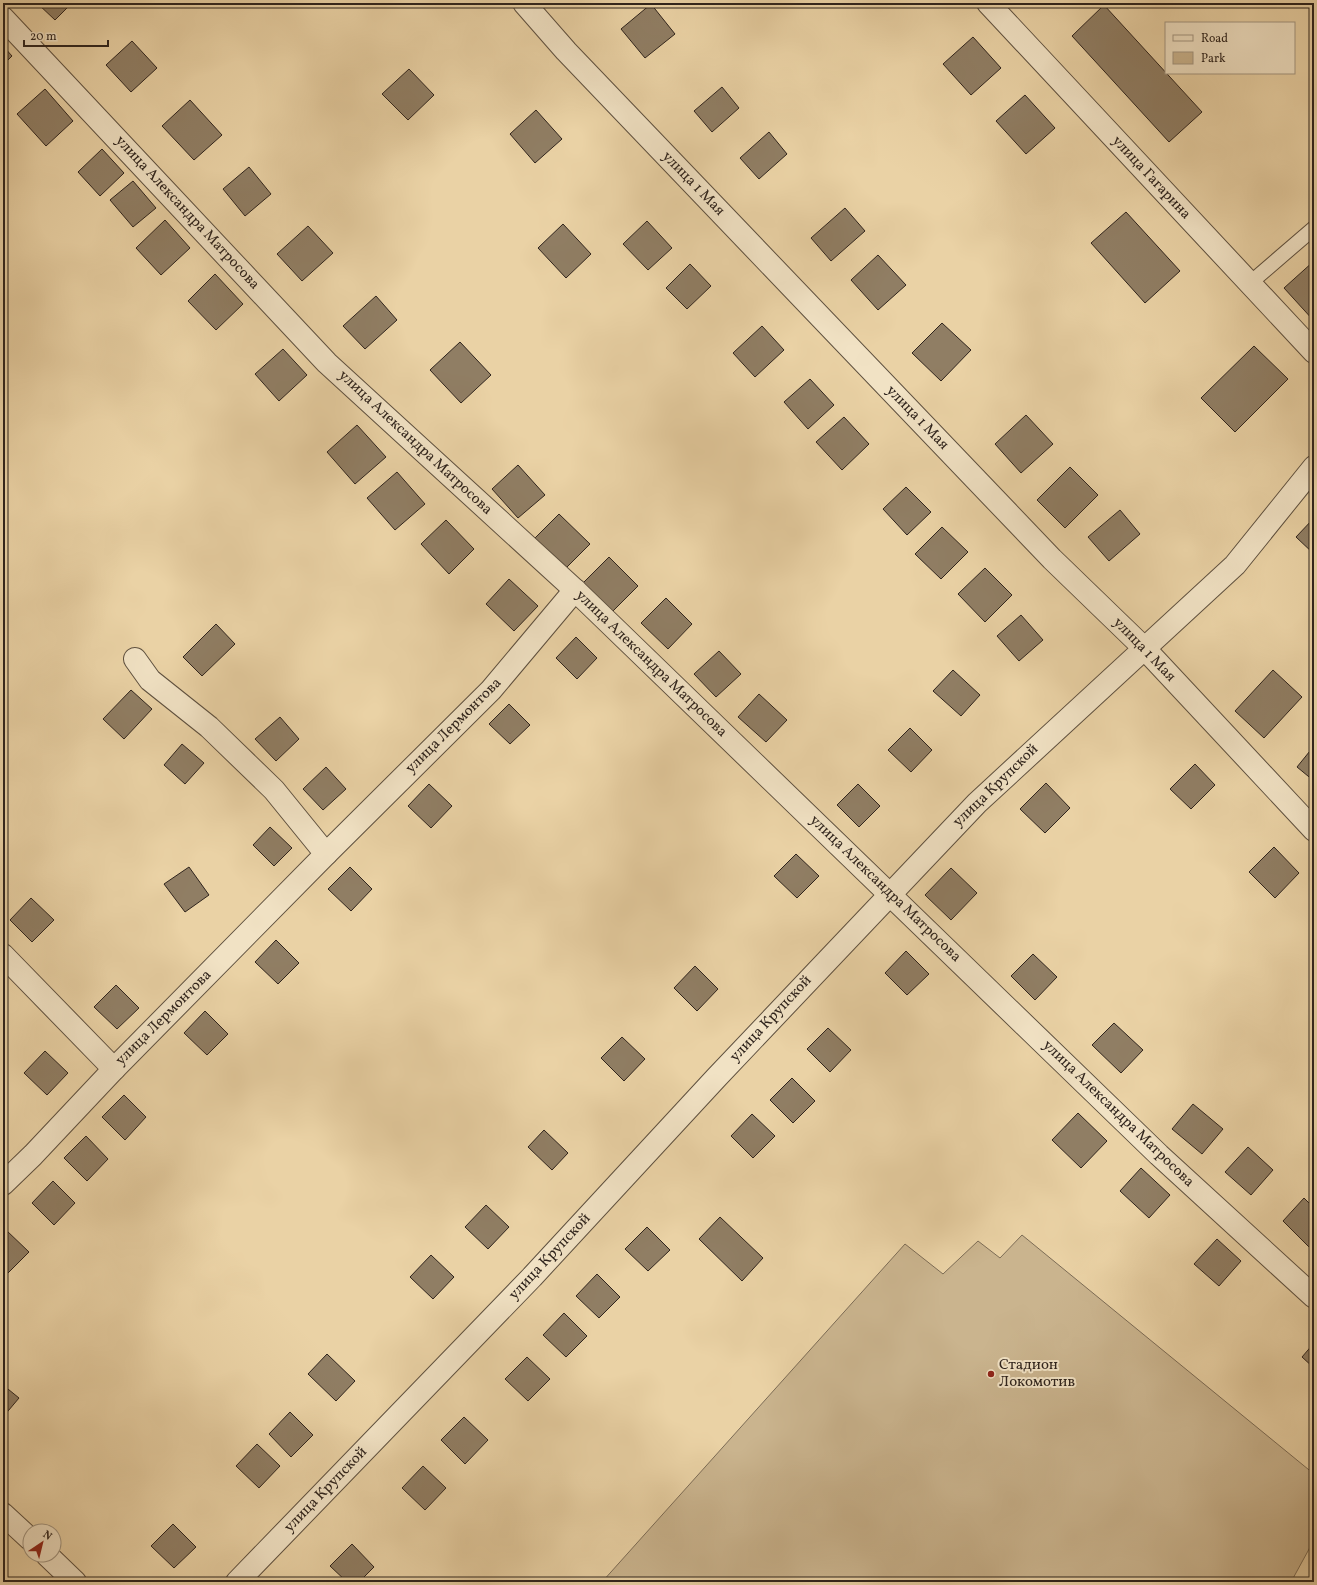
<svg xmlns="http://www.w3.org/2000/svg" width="1317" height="1585" font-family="Vollkorn,serif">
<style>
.green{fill:#cab48e;stroke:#7c6c56}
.building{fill:#907e64;stroke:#2f241d}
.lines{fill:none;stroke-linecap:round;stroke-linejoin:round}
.lane-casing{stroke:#5e503f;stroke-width:16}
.street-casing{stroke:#5e503f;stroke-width:24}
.lane{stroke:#f1e2c4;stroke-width:14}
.street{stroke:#f1e2c4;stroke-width:22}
.poi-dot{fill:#8f2418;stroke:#f1e2c4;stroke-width:1.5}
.labels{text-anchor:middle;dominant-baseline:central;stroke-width:4;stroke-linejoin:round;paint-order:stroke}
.street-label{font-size:15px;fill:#2f241d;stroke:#f1e2c4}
.poi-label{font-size:15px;fill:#2f241d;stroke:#f1e2c4;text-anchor:start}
</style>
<rect width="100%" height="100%" fill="#ead2a5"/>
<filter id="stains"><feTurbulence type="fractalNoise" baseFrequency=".005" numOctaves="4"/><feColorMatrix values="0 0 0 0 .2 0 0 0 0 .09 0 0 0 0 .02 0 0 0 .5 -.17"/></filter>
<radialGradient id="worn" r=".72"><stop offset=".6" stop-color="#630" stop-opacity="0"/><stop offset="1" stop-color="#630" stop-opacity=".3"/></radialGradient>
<path class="green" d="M1022,1235L1314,1474V1540L1291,1582H602L905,1244L943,1274L978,1241L1000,1258Z"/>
<g class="building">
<path d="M37,3H72L55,20Z"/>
<path d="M651,4L675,34L645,58L621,29Z"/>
<path d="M1104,5L1202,112L1169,142L1072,36Z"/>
<path d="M973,37L1001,68L971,95L943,64Z"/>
<path d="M132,41L157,68L131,92L106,65Z"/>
<path d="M3,46L12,56L3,65Z"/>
<path d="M409,69L434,95L408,120L382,94Z"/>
<path d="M722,87L739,108L712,132L694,111Z"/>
<path d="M45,89L73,121L46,146L17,114Z"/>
<path d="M1025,95L1055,128L1026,154L996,121Z"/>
<path d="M190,100L222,135L194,160L162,126Z"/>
<path d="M536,110L562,139L535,163L510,134Z"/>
<path d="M769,132L787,154L759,179L740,158Z"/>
<path d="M102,149L124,173L100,196L78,172Z"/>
<path d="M249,167L271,194L245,216L223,189Z"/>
<path d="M133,181L156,208L133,227L110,200Z"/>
<path d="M845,208L865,231L831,261L811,238Z"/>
<path d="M1126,212L1180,271L1145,303L1091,243Z"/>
<path d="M165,220L190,248L161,275L136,248Z"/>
<path d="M647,221L672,248L648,270L623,244Z"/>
<path d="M563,224L591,254L566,278L538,248Z"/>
<path d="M308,226L333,253L302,281L277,254Z"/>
<path d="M878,255L906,285L878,310L851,280Z"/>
<path d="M1314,261V321L1284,288Z"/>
<path d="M690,264L711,286L687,309L666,288Z"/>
<path d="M215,274L243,304L216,330L188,301Z"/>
<path d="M376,296L397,320L365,349L343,326Z"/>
<path d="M942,323L971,350L941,381L912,353Z"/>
<path d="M762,326L784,350L755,377L733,353Z"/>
<path d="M460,342L491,375L461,403L430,370Z"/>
<path d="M1254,346L1288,379L1235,432L1201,398Z"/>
<path d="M283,349L307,375L279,401L255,374Z"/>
<path d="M810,379L834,405L808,429L784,402Z"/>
<path d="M1026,415L1053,444L1021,473L995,444Z"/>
<path d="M844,417L869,444L842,470L816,442Z"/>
<path d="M357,425L386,457L355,484L327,452Z"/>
<path d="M518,465L545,495L518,518L492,489Z"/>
<path d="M1070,467L1098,495L1065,528L1037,500Z"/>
<path d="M397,472L425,504L395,530L367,498Z"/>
<path d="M906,487L931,512L907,535L883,509Z"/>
<path d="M1120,510L1140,534L1109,561L1088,537Z"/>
<path d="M559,514L590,544L564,570L533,540Z"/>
<path d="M1314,518V554L1296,537Z"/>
<path d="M446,520L474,549L449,574L421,544Z"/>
<path d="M942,527L968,552L941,579L915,554Z"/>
<path d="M609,557L638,586L612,612L583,583Z"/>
<path d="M985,568L1012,595L985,622L958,594Z"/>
<path d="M509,579L538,606L514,631L486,604Z"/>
<path d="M666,598L692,624L668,649L641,623Z"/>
<path d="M1021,615L1043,640L1019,661L997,636Z"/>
<path d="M216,624L235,644L202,676L183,657Z"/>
<path d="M576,637L597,658L577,679L556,658Z"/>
<path d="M719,651L741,674L716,697L694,674Z"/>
<path d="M953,670L980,695L961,716L933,691Z"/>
<path d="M1273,670L1302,697L1264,738L1235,711Z"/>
<path d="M131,690L152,709L124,739L103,719Z"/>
<path d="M759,694L787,720L766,742L738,717Z"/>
<path d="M509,704L530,725L510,744L489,724Z"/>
<path d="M280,717L299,739L276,761L255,739Z"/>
<path d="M910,728L932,750L911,772L888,750Z"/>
<path d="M182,744L204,763L185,784L164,765Z"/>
<path d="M1314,746V781L1297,767Z"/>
<path d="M1195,764L1215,785L1191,809L1170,789Z"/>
<path d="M326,767L346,789L323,810L303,789Z"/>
<path d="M1046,783L1070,808L1045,833L1020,809Z"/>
<path d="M429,784L452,806L431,828L408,806Z"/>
<path d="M858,784L880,806L859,827L837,805Z"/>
<path d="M270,827L292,848L274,866L253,845Z"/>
<path d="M1274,847L1299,873L1275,898L1249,872Z"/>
<path d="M796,854L819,876L797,898L774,876Z"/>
<path d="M189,867L209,895L185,912L164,884Z"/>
<path d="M350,867L372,889L351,911L328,889Z"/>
<path d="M951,868L977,893L951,920L925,895Z"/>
<path d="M31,898L54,920L32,942L10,920Z"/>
<path d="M276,940L299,963L278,984L255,962Z"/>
<path d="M906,951L929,974L907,995L885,973Z"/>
<path d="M1033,954L1057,977L1035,1000L1011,976Z"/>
<path d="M695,966L718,989L697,1011L674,988Z"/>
<path d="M116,985L139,1008L117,1029L94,1007Z"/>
<path d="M205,1011L228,1034L207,1055L184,1033Z"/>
<path d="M1114,1023L1143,1050L1121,1073L1092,1045Z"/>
<path d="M828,1028L851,1050L830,1072L807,1049Z"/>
<path d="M622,1037L645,1059L624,1081L601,1058Z"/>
<path d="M45,1051L68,1073L47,1095L24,1073Z"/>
<path d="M792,1078L815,1101L793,1123L770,1100Z"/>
<path d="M124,1095L146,1117L125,1140L102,1117Z"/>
<path d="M1193,1104L1223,1129L1202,1154L1172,1129Z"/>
<path d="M1078,1113L1107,1141L1081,1168L1052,1140Z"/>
<path d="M752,1114L775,1136L753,1158L731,1136Z"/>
<path d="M544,1130L568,1153L552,1170L528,1147Z"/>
<path d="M86,1136L108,1159L87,1181L64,1158Z"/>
<path d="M1248,1147L1273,1170L1251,1195L1225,1172Z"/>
<path d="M1141,1168L1170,1195L1149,1218L1120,1191Z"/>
<path d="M53,1181L75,1203L54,1225L32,1203Z"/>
<path d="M1304,1198L1314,1208V1244L1310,1248L1283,1221Z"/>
<path d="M486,1205L509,1227L488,1249L465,1227Z"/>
<path d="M720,1217L763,1258L742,1281L699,1239Z"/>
<path d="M647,1227L670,1250L648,1271L625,1249Z"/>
<path d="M6,1230L29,1252L7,1274L3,1269V1232Z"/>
<path d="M1217,1239L1241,1261L1219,1286L1194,1264Z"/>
<path d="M431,1255L454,1277L433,1299L410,1277Z"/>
<path d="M597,1274L620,1297L599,1318L576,1296Z"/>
<path d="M564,1313L587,1336L566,1357L543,1335Z"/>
<path d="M1314,1343V1368L1302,1357Z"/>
<path d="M327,1354L355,1381L336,1401L308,1374Z"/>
<path d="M527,1357L550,1379L528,1401L505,1379Z"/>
<path d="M3,1385L19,1398L3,1417Z"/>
<path d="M290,1412L313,1435L291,1457L269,1434Z"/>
<path d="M464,1417L488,1440L465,1464L441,1440Z"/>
<path d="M257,1444L280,1466L259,1488L236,1466Z"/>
<path d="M423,1466L446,1488L425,1510L402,1488Z"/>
<path d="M173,1524L196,1547L174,1568L151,1546Z"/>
<path d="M352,1544L374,1567L359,1582H347L330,1566Z"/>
</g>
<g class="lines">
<defs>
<path id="lane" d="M1249,284L1314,228"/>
<g id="street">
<path d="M524,3L566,51L1052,559L1144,648L1314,830"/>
<path d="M988,3L1314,352"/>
<path d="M3,18L327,363L575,590L1159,1155L1314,1297"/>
<path d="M135,659L150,680L209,727L274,790L326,854"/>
<path d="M3,955L114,1069"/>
<path d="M3,1184L33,1155L114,1069L326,854L491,690L575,590"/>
<path d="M3,1514L30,1539"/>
<path d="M47,1555L75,1582"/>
<path d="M237,1582L532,1277L716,1078L977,803L1235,565L1314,467"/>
</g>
</defs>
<use href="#lane" class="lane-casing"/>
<use href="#street" class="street-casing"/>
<use href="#lane" class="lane"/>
<use href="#street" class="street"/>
</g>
<circle class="poi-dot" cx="991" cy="1374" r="4"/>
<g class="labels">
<g class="street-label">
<text transform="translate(1151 178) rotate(47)">улица Гагарина</text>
<text transform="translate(693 184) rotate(46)">улица 1 Мая</text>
<text transform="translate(187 213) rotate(47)">улица Александра Матросова</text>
<text transform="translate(917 418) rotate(46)">улица 1 Мая</text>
<text transform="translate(415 443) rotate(43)">улица Александра Матросова</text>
<text transform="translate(1144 650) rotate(46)">улица 1 Мая</text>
<text transform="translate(651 664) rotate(44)">улица Александра Матросова</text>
<text transform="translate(454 726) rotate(-45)">улица Лермонтова</text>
<text transform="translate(996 786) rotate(-44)">улица Крупской</text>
<text transform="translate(885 889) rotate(44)">улица Александра Матросова</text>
<text transform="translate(164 1018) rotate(-45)">улица Лермонтова</text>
<text transform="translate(771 1019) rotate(-47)">улица Крупской</text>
<text transform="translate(1118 1114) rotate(44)">улица Александра Матросова</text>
<text transform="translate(550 1257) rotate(-47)">улица Крупской</text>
<text transform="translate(326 1490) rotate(-46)">улица Крупской</text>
</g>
<g class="poi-label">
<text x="999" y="1365">Стадион<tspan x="999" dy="17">Локомотив</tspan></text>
</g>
</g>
<rect width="1317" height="1585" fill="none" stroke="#ead2a5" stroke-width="16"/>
<rect x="4" y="4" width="1309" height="1577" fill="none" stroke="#2f241d" stroke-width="2"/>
<rect x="8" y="8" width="1301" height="1569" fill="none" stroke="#2f241d"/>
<rect x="1165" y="22" width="130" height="52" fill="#f1e2c4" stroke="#a39681"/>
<rect x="1173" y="35" width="20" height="6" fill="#f1e2c4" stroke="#a39681"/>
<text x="1201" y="42" font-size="12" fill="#2f241d">Road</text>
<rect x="1173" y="52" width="20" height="12" fill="#cab48e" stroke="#a39681"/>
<text x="1201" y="62" font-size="12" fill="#2f241d">Park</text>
<g transform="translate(42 1543) rotate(35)"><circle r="19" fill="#f1e2c4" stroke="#a39681"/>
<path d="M0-3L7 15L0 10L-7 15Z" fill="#8f2418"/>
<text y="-6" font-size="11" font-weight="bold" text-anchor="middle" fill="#2f241d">N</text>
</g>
<path d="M24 40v6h84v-6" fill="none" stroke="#2f241d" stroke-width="2"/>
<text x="30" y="40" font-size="12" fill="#2f241d" stroke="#f1e2c4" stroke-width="3" paint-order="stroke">20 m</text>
<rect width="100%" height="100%" filter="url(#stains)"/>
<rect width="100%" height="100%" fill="url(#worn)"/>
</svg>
